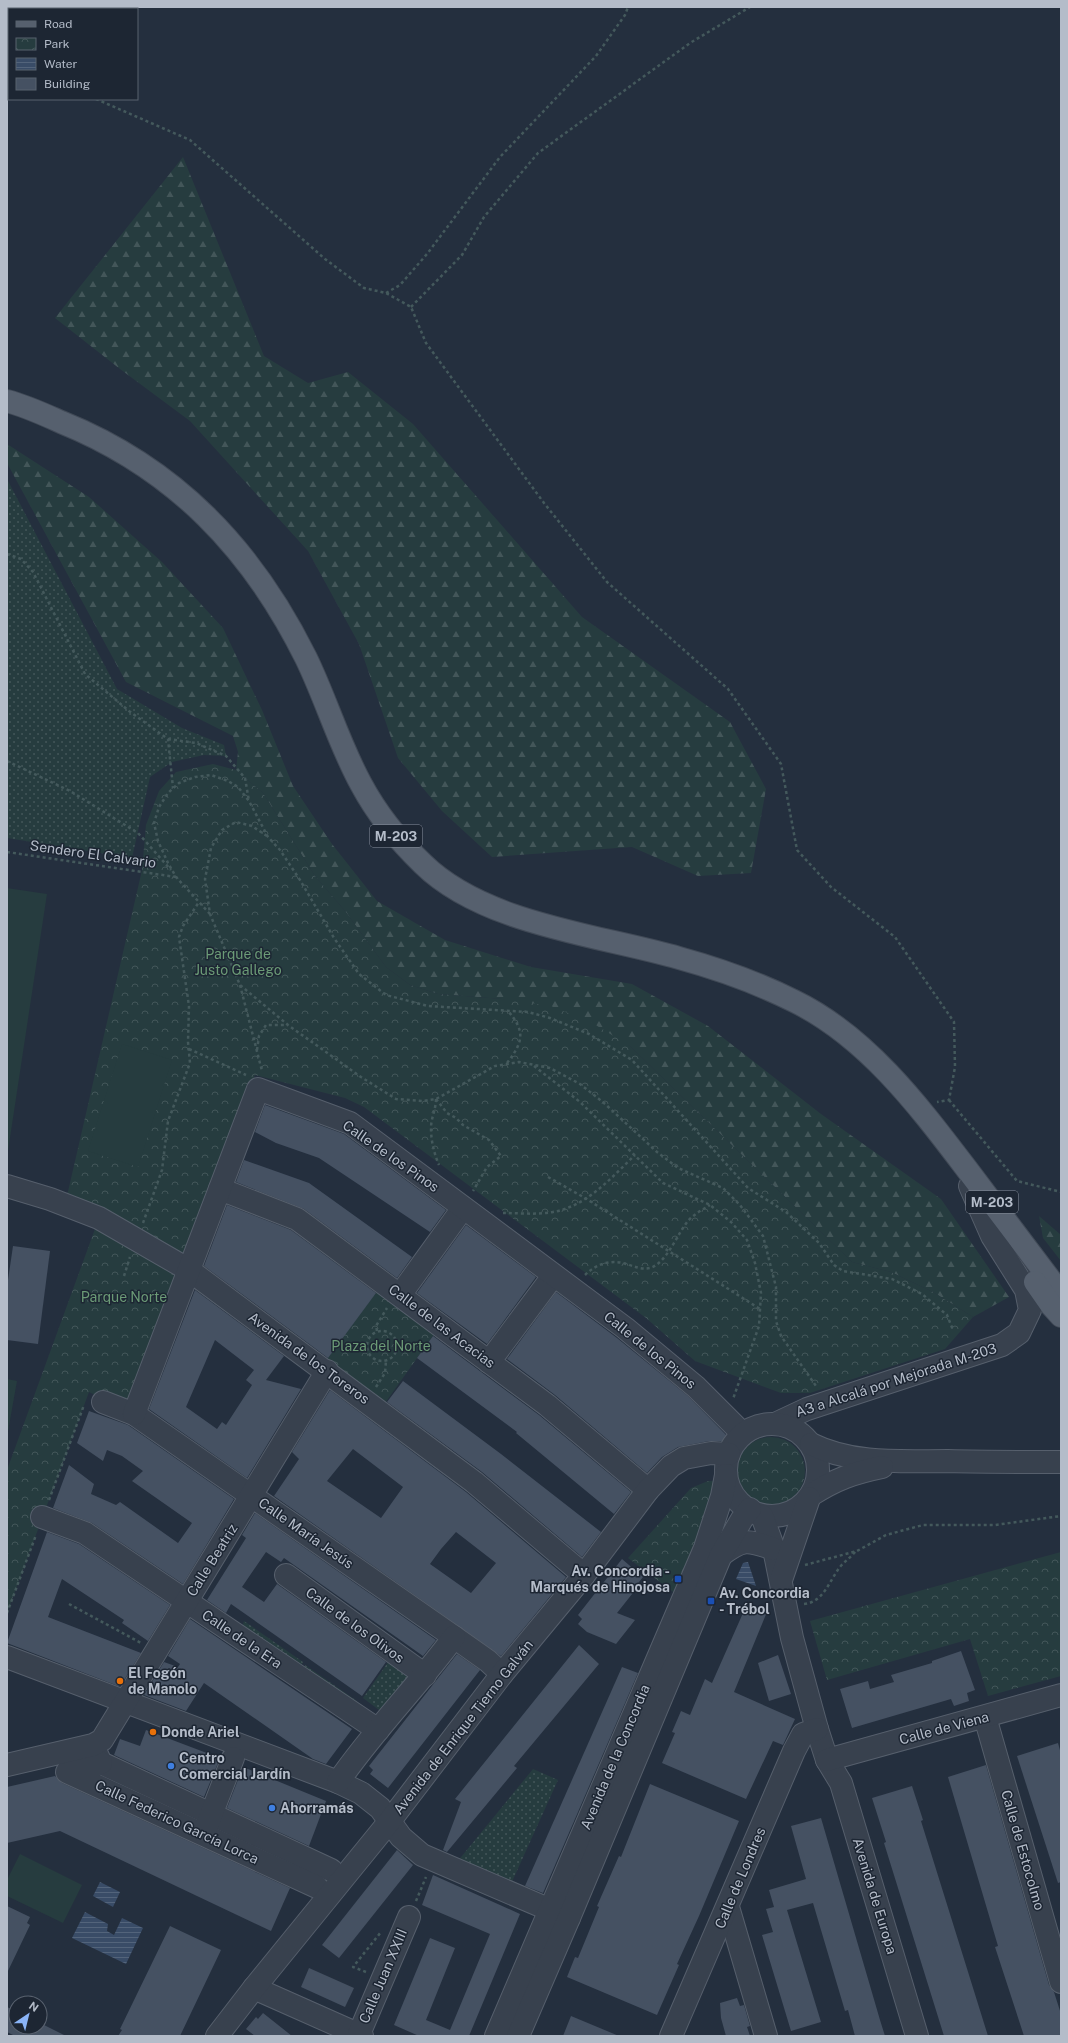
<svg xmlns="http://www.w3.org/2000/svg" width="1068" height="2043" font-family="'Public Sans',sans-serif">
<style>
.grass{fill:url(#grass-dots)}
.forest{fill:url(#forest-firs)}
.park{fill:url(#park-crowns)}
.pitch{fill:#263c3f}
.water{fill:url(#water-rules)}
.building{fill:#455162;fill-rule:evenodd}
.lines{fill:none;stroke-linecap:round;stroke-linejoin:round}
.minor-casing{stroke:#565f6c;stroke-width:24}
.major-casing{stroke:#414a57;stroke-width:24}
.path{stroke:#44595c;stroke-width:2.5;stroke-dasharray:3 3;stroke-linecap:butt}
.minor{stroke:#38414e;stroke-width:22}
.major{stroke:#56606e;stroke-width:22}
.transit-dot{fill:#1a4fb4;stroke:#1d2633;stroke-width:1.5}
.food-dot{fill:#e8710a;stroke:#1d2633;stroke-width:1.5}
.shop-dot{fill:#3f7fe0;stroke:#1d2633;stroke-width:1.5}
.labels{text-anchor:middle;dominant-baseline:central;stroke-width:3;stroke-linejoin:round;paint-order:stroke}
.shield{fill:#1d2633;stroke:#878f9c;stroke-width:1}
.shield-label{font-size:13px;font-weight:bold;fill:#b4bcc9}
.street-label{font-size:14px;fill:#b4bcc9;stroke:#1d2633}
.park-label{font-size:14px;fill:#6b9a76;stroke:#1d2633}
.poi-label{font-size:14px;font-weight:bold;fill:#b4bcc9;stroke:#1d2633;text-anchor:start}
</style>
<defs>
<pattern id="grass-dots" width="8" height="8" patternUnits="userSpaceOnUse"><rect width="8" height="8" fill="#263c3f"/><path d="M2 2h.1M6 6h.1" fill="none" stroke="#435659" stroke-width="1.8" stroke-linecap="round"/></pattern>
<pattern id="forest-firs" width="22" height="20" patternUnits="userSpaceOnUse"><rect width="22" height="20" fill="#263c3f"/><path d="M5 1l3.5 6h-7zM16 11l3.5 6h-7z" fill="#435659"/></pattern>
<pattern id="park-crowns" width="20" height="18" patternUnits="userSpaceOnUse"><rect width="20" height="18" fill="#263c3f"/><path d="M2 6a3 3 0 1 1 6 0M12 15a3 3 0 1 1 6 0" fill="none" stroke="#435659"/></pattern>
<pattern id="water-rules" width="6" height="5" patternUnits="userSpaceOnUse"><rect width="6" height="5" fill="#394c67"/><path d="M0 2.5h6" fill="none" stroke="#53647b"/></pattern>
</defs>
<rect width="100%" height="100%" fill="#242f3e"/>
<g class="grass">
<path d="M7,479L117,689L182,728L224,745L226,756L204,755L172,762L150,777L132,858L7,838Z"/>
<path d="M244,1621L303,1662L299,1669L241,1631Z"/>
<path d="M391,1658L416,1677L383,1713L363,1698Z"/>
<path d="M305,1665L357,1701L353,1707L303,1671Z"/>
<path d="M533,1769L558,1780L511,1884L457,1862Z"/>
</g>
<g class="forest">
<path d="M183,157L264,356L308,383L348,372L413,424L582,617L730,722L766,789L751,873L698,876L632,847L492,857L442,811L398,758L359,644L308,551L190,421L120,369L55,318Z"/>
<path d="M7,444L89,497L162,562L223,628L262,710L293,786L332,844L377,901L445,940L531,967L632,984L708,1026L821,1114L941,1199L1009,1297L973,1317L933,1292L891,1272L852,1262L630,1046L503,999L438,994L410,985L386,967L345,911L315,876L263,793L236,770L238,752L233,736L126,682L7,463Z"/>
<path d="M1039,1216L1061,1235V1261L1043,1238Z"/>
</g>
<g class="park">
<path d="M213,764L236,770L263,793L315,876L345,911L386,967L410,985L438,994L503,999L551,1006L594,1024L630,1046L852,1262L891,1272L933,1292L973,1317L945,1349L810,1393H781L695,1361L646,1318L364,1107L345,1098L255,1075L184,1256L67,1196L142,870L146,825L159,791L176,772Z"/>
<path d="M99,1218L189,1270L134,1414L89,1392L7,1613V1470Z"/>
<path d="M377,1291L435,1333L385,1403L326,1360Z"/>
<circle cx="771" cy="1471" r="34"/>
<path d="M708,1481H719L677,1595L628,1558L691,1488Z"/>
<path d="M1061,1552V1676L988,1696L970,1639L827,1680L810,1621Z"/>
</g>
<g class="pitch">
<path d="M7,888L47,894L8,1151H7Z"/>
<path d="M122,1044L172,1060L138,1167L88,1151Z"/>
<path d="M7,1379L17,1381L7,1437Z"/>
<path d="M20,1854L82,1885L63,1923L7,1896V1880Z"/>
</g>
<g class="water">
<path d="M748,1562L756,1586L736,1579L743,1563Z"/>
<path d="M100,1882L120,1892L113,1907L93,1896Z"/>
<path d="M85,1912L108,1924L107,1931L114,1935L122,1918L143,1928L126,1964L72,1938Z"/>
</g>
<g class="building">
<path d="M265,1105L344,1134L446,1210L430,1232L319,1158L276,1143L255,1132Z"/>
<path d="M244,1160L309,1183L412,1257L397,1278L304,1209L236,1182Z"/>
<path d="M227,1205L291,1230L376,1293L328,1358L204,1266Z"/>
<path d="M466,1225L536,1277L487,1344L417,1293Z"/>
<path d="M13,1246L50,1251L38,1344L7,1340V1287Z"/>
<path d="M195,1290L284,1356L266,1380L301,1389L247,1478L149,1409ZM215,1340L254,1370L246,1380L252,1385L226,1425L222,1422L217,1429L186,1407Z"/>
<path d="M556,1292L617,1338L688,1396L730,1439L728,1441H709L678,1447L662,1457L647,1473L555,1395L507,1359Z"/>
<path d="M433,1336L539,1415L631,1492L614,1514L516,1433L517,1432L417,1358Z"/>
<path d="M403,1381L501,1454L601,1532L582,1557L482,1472L387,1402Z"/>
<path d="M330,1390L466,1492L566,1577L501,1656L274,1496L299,1459L292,1452ZM353,1449L403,1487L381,1518L327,1481ZM456,1532L496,1563L471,1593L430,1564L441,1549Z"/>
<path d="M89,1411L128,1425L234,1499L183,1584L92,1523L53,1508L69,1465L94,1484L91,1494L116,1505L120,1502L178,1543L192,1523L132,1481L143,1471L122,1456L107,1450L103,1461L77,1443Z"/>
<path d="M255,1513L436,1640L423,1656L284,1558L281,1562L266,1552L242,1587L264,1602L277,1584L386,1662L362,1696L231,1604L226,1613L207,1600L246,1538L242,1535Z"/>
<path d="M47,1532L79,1544L170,1605L148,1641L122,1623L124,1620L62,1579L48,1617L141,1653L121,1685L118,1686L7,1643Z"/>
<path d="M622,1559L643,1577L639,1582L640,1584L617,1613L635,1620L616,1644L587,1632L578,1624L582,1619L578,1615Z"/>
<path d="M747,1604L767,1612L734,1692L795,1719L783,1745L773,1741L746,1799L662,1763L675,1733L672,1732L681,1711L690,1715L705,1679L712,1683Z"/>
<path d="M190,1619L352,1729L326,1764L313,1759L204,1683L186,1711L144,1695L164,1662L178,1667L180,1664L168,1656Z"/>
<path d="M579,1645L599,1664L514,1766L517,1768L447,1852L443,1850L461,1802L455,1799Z"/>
<path d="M961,1651L975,1690L967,1693L969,1701L954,1706L951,1699L852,1728L840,1689L868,1681L870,1689L894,1682L891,1675L932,1663V1661Z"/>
<path d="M457,1654L480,1670L388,1788L370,1774L373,1770L369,1766Z"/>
<path d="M778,1655L791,1694L769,1701L758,1663Z"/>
<path d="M622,1667L638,1673L543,1893L525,1886Z"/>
<path d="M146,1730L220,1758L204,1797L114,1755L120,1739L140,1746Z"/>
<path d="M1058,1743L1061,1754V1882L1058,1883L1017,1756Z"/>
<path d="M986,1765L1049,1985L1054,1992L1061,2014V2036H1024L995,1947L998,1946L948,1777Z"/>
<path d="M243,1767L326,1801L309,1846L227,1808Z"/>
<path d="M55,1776L62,1783L290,1888L271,1931L60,1831L7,1843V1787Z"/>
<path d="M650,1784L739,1821L699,1916L677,1964L679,1965L657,2015L567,1977L575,1957L578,1958L599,1907L597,1906L619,1856L621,1857Z"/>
<path d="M912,1786L923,1820L921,1821L988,2036H944L884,1843L886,1842L872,1798Z"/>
<path d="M821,1818L880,2020L885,2036H855L848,2010L845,2011L813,1903L787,1910L821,2022L791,2031L762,1935L773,1932L766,1909L774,1907L769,1890L806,1879L791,1826Z"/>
<path d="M397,1850L413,1865L339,1958L322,1945Z"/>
<path d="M433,1875L520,1914L469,2036H419L394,2025L430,1938L455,1948L426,2020L450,2030L490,1934L422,1905Z"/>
<path d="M7,1906L30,1917L27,1923L30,1925L7,1973Z"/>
<path d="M170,1926L221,1950L180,2036H118L122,2030L120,2029Z"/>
<path d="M309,1968L354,1988L345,2007L301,1987Z"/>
<path d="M737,1998L740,2006L744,2005L750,2026L747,2027L750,2036H726L721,2018L720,2003Z"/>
<path d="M7,2007L16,2011V2027H40V2023L66,2036H15L7,2032Z"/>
<path d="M263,2013L292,2036H255L246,2029L256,2017L258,2019Z"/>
<path d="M571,2016L619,2036H563Z"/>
</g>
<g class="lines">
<defs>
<g id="minor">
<path d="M7,1186L50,1199L99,1218L189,1270L474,1482L584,1575"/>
<path d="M220,1189L297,1219L547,1405L648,1490"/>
<path d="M400,1295L463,1208"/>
<path d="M489,1362L553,1276"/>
<path d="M103,1402L134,1414L454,1637L488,1661L502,1674"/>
<path d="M134,1414L258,1089L350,1123L625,1328L696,1387L743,1434"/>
<path d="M775,1424L807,1409L1002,1345L1019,1333L1030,1310L1026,1290L992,1236L970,1186"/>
<circle cx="772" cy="1470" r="46"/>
<path d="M811,1444C853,1465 902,1461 948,1461C986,1462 1023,1462 1061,1462"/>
<path d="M811,1495C836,1479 853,1473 882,1467"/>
<path d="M762,1516L774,1549L792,1638L817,1729L827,1760L841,1783L917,2036"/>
<path d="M42,1517L85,1533L378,1730"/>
<path d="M721,1555C744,1538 747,1540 774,1549"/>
<path d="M286,1575L425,1675"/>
<path d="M781,1580L809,1498"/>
<path d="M7,1657L338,1782L361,1793L380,1808L401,1837L422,1855L569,1918"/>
<path d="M985,1717L1061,1982"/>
<path d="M95,1750L101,1763L331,1870"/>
<path d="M827,1760L1061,1695"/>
<path d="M101,1763L67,1772L317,1887"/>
<path d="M7,1765L93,1745L102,1740L327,1371"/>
<path d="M338,1782C373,1731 417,1687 454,1637"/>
<path d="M206,1828L233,1758"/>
<path d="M728,1907L766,2036"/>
<path d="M254,1988L362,2036"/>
<path d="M359,2034L409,1917"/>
<path d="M217,2036L254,1988L389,1822L502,1674L584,1575L648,1490L671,1466L684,1458L711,1453L729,1454"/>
<path d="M496,2036L705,1548L722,1496L726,1475"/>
<path d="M518,2036L569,1918L721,1555L742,1519L750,1509"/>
<path d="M671,2036L794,1751L803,1734L817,1729"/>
</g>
<g id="major">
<path d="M7,401C26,406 43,414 61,422C175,468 252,549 306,658C326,699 339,744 361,784C377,814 399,841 423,864C484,924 599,935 679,958C719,969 758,983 794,1001C868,1037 921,1109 969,1172C1000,1213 1030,1253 1061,1294"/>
<path d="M1035,1282L1051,1305L1061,1316"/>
</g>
</defs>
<use href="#minor" class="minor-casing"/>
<use href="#major" class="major-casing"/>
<g class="path">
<path d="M7,69L9,70"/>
<path d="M96,99L190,140L325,259L364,288L386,293L411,307L426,343L544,503L607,582L728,689L781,764L797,850L831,887L895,937L954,1022L955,1067L949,1100L937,1102"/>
<path d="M386,293L400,285L427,254L500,157L596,56L625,15L628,7"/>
<path d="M411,307L462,255L484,217L538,153L690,43L750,7"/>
<path d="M7,554L21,559L33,572L85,674L129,711L168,739L173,788"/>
<path d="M168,739L196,743L226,756L245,778L249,801"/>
<path d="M7,761L70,791L138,833L171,870"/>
<path d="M267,836L252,826L236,822L222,830L211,848L205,879L210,914L240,985L288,1025L361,1077L396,1099L423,1101L436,1099L495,1066L519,1062L550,1068L580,1084L604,1103L657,1152L678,1168L723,1188L740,1205L763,1236L776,1287V1321L781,1336L816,1386"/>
<path d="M7,852L176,877"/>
<path d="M210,914L176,877L168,863L158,841L154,823L159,807L168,793L179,783L195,777L211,775L228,781L238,787L249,801L268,837L280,850L300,880L334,938L359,974L386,995L428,1006L528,1012L550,1018L589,1034L632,1060L748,1188L786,1212L819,1243L834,1265L843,1271L892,1279L922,1294L947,1315L953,1330"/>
<path d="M240,985L262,1071"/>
<path d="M189,1049L246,1075"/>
<path d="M257,1050L259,1036L266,1025H288"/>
<path d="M507,1063C523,1042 526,1032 508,1011"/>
<path d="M534,1066L580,1102L663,1183L710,1205L731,1222L747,1240L755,1263L761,1293L759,1326L733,1399"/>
<path d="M436,1099L447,1113L456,1118L463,1125L489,1140L501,1156L487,1167L473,1191"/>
<path d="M436,1099C436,1109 431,1118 431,1128C431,1141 434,1153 439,1165"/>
<path d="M949,1100L1017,1181L1061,1192"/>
<path d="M548,1177L585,1198L760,1309"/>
<path d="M503,1213C519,1213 537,1215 553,1212C587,1206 611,1178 635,1155"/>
<path d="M143,1223L162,1170L168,1121L190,1063L188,1042L189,1006L179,937L183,926L199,902"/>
<path d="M585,1275C596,1264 611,1259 626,1264C634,1266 641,1270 650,1268C667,1263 677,1234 688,1221C694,1214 702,1210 710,1205"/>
<path d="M124,1276L130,1257"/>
<circle cx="382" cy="1346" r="15"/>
<path d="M377,1331L376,1326L387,1308"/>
<path d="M376,1387L385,1373L386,1361"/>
<path d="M49,1500L84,1405"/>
<path d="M805,1565L857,1551L886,1535L923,1525H995L1061,1516"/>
<path d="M69,1604L141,1643"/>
<path d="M804,1604C824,1602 829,1581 840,1567C845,1561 851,1557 856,1551"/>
<path d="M7,1613L36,1535"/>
<path d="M416,1901L426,1877"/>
<path d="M366,1972L353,1967L381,1932"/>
</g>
<use href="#minor" class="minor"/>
<use href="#major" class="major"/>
</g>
<g class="transit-dot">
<rect x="674" y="1575" width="8" height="8" rx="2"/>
<rect x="707" y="1597" width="8" height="8" rx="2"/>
</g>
<g class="food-dot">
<circle cx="120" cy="1681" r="4"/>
<circle cx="153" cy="1732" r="4"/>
</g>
<g class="shop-dot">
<circle cx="171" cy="1766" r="4"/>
<circle cx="272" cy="1808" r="4"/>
</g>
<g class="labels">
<g class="shield">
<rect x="370" y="825" width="52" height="22" rx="3"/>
<rect x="966" y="1191" width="52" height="22" rx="3"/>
</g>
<g class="shield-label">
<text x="396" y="836">M-203</text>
<text x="992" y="1202">M-203</text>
</g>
<g class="street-label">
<text transform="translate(93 854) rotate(8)">Sendero El Calvario</text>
<text transform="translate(391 1156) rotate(35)">Calle de los Pinos</text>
<text transform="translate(442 1326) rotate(37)">Calle de las Acacias</text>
<text transform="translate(650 1350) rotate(39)">Calle de los Pinos</text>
<text transform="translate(309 1358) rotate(36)">Avenida de los Toreros</text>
<text transform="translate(896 1380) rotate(-18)">A3 a Alcalá por Mejorada M-203</text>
<text transform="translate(306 1533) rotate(35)">Calle María Jesús</text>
<text transform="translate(212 1560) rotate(-58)">Calle Beatriz</text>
<text transform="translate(355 1625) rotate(36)">Calle de los Olivos</text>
<text transform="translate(242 1639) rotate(34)">Calle de la Era</text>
<text transform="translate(463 1727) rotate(-52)">Avenida de Enrique Tierno Galván</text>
<text transform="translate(944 1728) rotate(-15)">Calle de Viena</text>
<text transform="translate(615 1757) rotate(-67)">Avenida de la Concordia</text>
<text transform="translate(177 1822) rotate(25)">Calle Federico García Lorca</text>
<text transform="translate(1023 1850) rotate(74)">Calle de Estocolmo</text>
<text transform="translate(740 1878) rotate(-67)">Calle de Londres</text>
<text transform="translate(875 1896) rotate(73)">Avenida de Europa</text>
<text transform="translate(383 1976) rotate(-67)">Calle Juan XXIII</text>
</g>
<g class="park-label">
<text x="238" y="954">Parque de<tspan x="238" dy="16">Justo Gallego</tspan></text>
<text x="124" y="1297">Parque Norte</text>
<text x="381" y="1346">Plaza del Norte</text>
</g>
<g class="poi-label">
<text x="670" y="1571" text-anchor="end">Av. Concordia -<tspan x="670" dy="16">Marqués de Hinojosa</tspan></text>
<text x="719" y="1593">Av. Concordia<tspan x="719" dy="16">- Trébol</tspan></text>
<text x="128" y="1673">El Fogón<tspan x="128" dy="16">de Manolo</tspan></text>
<text x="161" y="1732">Donde Ariel</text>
<text x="179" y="1758">Centro<tspan x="179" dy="16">Comercial Jardín</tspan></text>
<text x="280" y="1808">Ahorramás</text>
</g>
</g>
<rect width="1068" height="2043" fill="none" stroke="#b4bcc9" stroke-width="16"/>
<rect x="8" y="8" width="130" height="92" fill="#1d2633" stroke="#59626f"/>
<rect x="16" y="21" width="20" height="6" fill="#56606e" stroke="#59626f"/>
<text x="44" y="28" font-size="12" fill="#b4bcc9">Road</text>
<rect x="16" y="38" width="20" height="12" fill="url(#park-crowns)" stroke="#59626f"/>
<text x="44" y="48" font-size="12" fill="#b4bcc9">Park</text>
<rect x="16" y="58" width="20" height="12" fill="url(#water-rules)" stroke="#59626f"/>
<text x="44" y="68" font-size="12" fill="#b4bcc9">Water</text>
<rect x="16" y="78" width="20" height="12" fill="#455162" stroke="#59626f"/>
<text x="44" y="88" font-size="12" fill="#b4bcc9">Building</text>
<g transform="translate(28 2015) rotate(35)"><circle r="19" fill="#1d2633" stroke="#59626f"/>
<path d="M0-3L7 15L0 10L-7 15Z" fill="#8ab4f8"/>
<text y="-6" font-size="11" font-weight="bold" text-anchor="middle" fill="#b4bcc9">N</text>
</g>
</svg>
